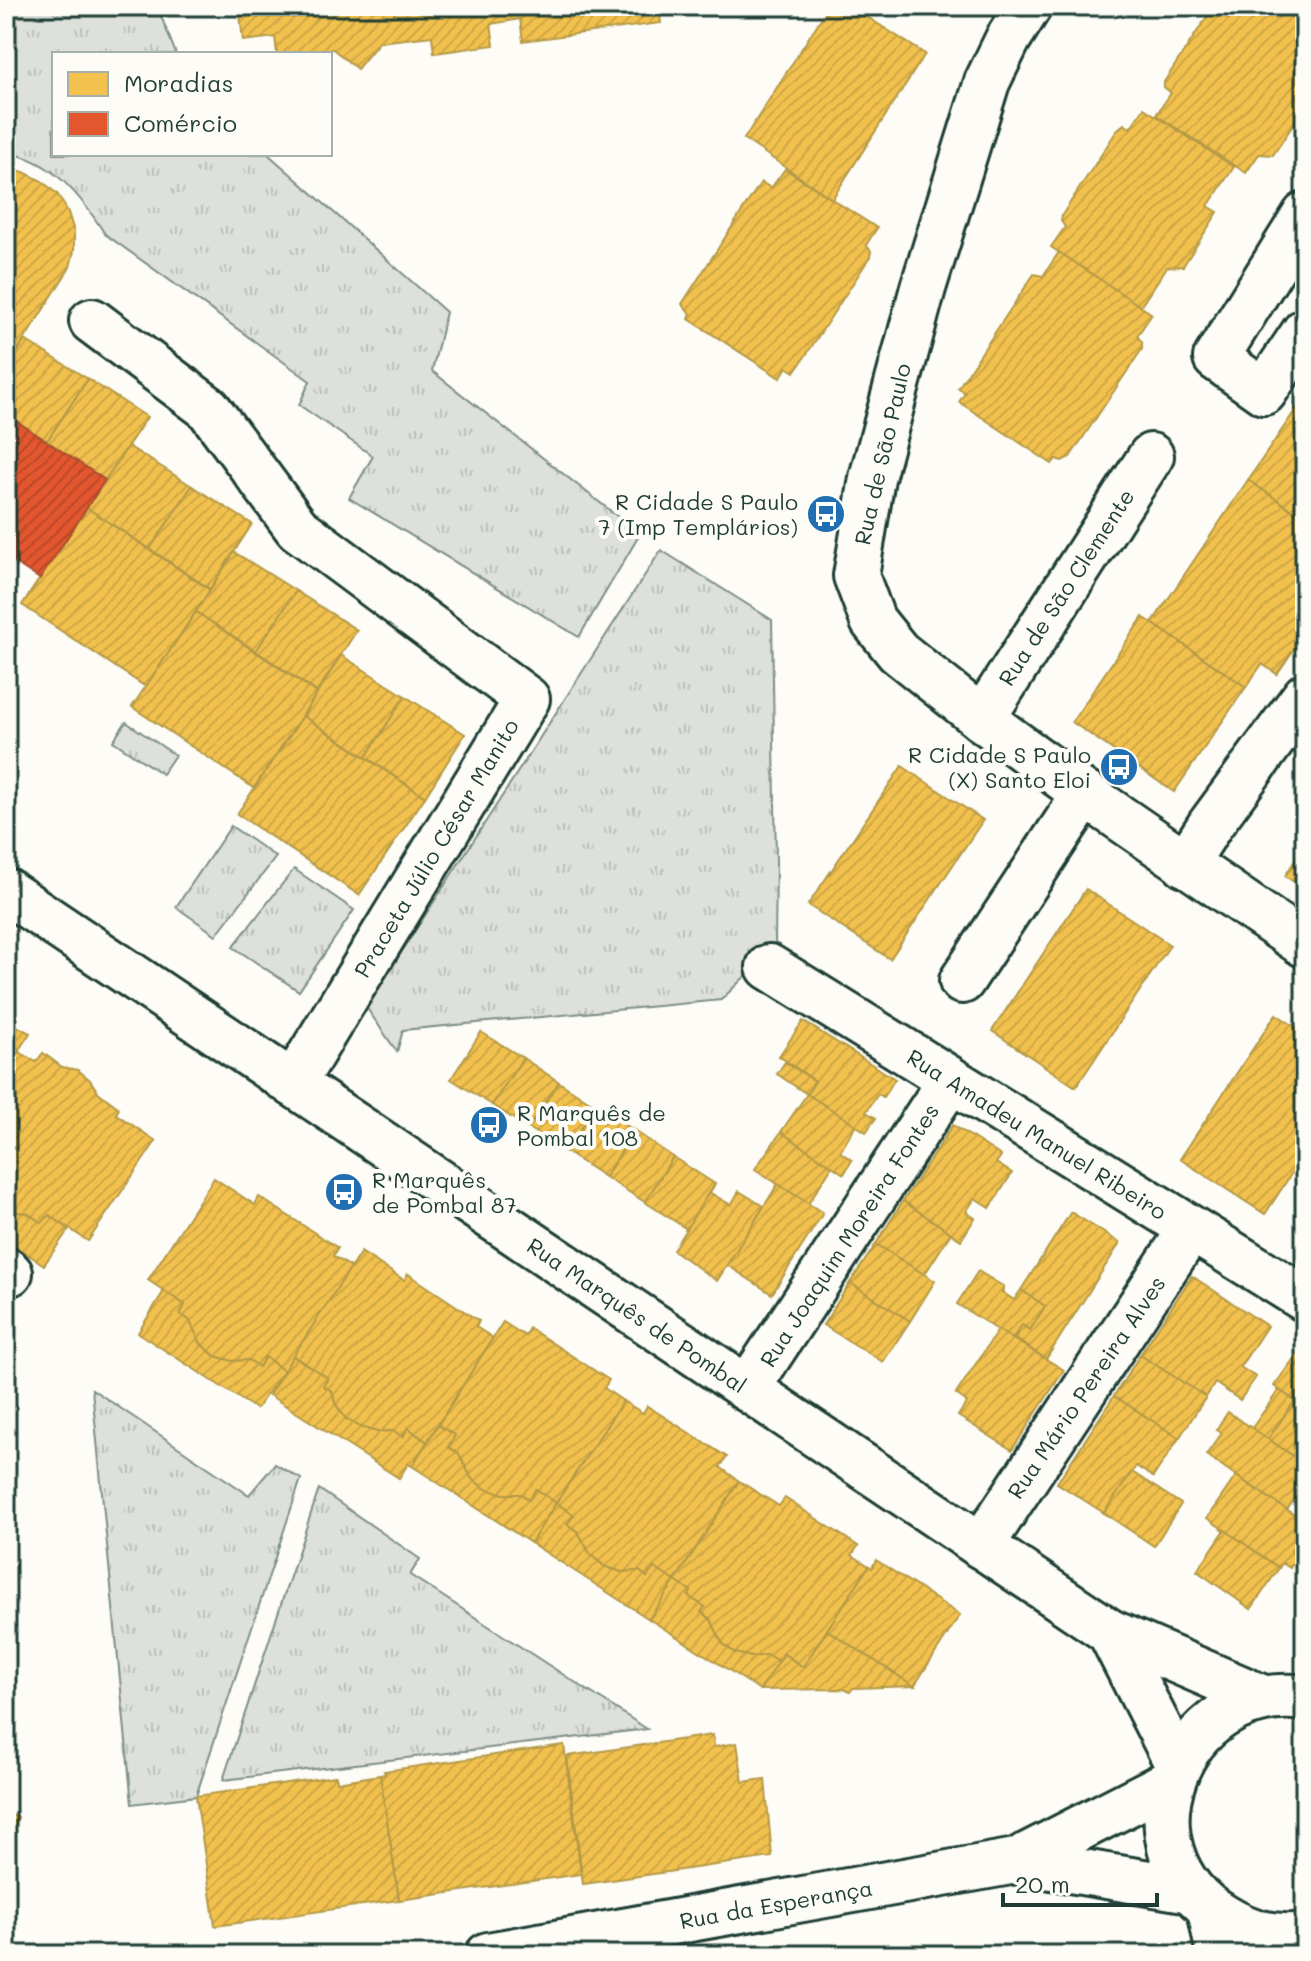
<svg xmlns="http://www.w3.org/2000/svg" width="1311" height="1961" font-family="Mali,sans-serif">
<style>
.grass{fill:url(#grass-tufts);stroke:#7e8e88;stroke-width:2}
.homes{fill:url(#homes-hatch);stroke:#b39946;stroke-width:2}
.shops{fill:url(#shops-hatch);stroke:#a94f30;stroke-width:2}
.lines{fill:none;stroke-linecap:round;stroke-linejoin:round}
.minor-casing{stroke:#1f3d34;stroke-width:50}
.tertiary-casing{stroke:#1f3d34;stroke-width:50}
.minor{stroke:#fdfcf7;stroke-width:44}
.tertiary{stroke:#fdfcf7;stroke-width:44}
.labels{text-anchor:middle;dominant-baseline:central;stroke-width:8;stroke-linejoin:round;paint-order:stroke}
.street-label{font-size:22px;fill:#1f3d34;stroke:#fdfcf7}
.poi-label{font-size:22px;fill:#1f3d34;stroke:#fdfcf7;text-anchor:end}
</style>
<defs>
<pattern id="grass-tufts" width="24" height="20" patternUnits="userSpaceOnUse" patternTransform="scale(2)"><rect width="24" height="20" fill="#dde0db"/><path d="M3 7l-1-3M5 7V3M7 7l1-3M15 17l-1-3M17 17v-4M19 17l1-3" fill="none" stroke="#bdc1bd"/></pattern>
<pattern id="homes-hatch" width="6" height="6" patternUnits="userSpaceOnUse" patternTransform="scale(2)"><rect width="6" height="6" fill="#f2c14e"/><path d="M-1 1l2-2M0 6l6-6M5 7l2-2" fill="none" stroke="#cfa745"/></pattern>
<pattern id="shops-hatch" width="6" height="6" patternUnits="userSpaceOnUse" patternTransform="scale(2)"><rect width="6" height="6" fill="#e4572e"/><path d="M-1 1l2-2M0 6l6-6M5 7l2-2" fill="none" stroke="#b84928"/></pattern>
</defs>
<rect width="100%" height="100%" fill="#fdfcf7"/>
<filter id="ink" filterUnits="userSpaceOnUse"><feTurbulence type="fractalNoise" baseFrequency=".0125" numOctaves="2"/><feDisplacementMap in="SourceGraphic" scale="16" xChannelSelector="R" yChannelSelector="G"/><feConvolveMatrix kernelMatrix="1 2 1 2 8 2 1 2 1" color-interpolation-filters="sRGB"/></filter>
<g filter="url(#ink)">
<g class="grass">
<path d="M6,6H157L176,54H54V154H268L446,312L432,371L640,534L579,637L349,498L373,456L299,405L310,381L105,234C82,198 52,158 6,153Z"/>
<path d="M661,550L772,620L776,862L775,947L721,1000L403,1030L397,1052L366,1007Z"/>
<path d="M126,722L175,755L162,774L113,741Z"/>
<path d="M231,826L276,857L216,935L176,907Z"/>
<path d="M294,869L354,910L299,991L233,947Z"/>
<path d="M92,1389L249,1495L275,1464L301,1479L196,1796L132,1804Z"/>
<path d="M319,1489L420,1559L410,1575L647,1729L223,1780Z"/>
</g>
<g class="homes">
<path d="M239,6H659L661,23L523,41L520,19L491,24L494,45L434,53L432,36L379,42L357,69L333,49L277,54L275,37L243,41Z"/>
<path d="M829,6H850L925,54L832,199L744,139Z"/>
<path d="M1214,6H1305V107L1273,155L1259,154L1246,173L1156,115L1171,93L1164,87V82Z"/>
<path d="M1144,108L1234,167L1208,206L1218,212L1183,266L1167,267L1140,307L1051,247L1065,227L1061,221L1062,215L1118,129L1124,124L1130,128Z"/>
<path d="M6,169L24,172L42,181L58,195L68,212L74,232V251L70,267L6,369Z"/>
<path d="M785,169L877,228L866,245L871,251L870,257L795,372L787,367L780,378L689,319L691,314L682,304L761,182L771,188Z"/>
<path d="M1059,252L1152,314L1137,336L1142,342V349L1070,457L1062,461L1056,459L1052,464L959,402L965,393L958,388L1034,274L1043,276Z"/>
<path d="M25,340L88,379L47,441L6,414V369Z"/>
<path d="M88,379L147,417L105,480L47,441Z"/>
<path d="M1305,396V519L1248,480Z"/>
<path d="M128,446L192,486L150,549L87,508Z"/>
<path d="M1248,480L1305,519V633L1277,674L1262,664L1246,687L1152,623Z"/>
<path d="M192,486L252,524L210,589L150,549Z"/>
<path d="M87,508L210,590L146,687L22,605Z"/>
<path d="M234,552L296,591L256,651L196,612Z"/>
<path d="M296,591L357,630L317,692L256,651Z"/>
<path d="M196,612L317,693L254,788L132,707Z"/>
<path d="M1143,617L1246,687L1174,792L1072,722Z"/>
<path d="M341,655L405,696L366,757L303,716Z"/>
<path d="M405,696L465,734L425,797L366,757Z"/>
<path d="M303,716L425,797L359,895L237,814Z"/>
<path d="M902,766L983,820L890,959L808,905Z"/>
<path d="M1305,845V889L1285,876Z"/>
<path d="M1086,889L1170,945L1076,1087L992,1031Z"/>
<path d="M6,1009L13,1014L9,1022L30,1033L6,1069Z"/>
<path d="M1276,1014L1305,1033V1153L1265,1214L1180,1159Z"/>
<path d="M803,1021L895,1079L883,1097L878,1094L866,1112L876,1118L866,1132L807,1094L815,1081L779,1056Z"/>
<path d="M481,1032L523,1058L492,1105L451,1079Z"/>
<path d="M18,1051L36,1062L43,1053L62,1067L78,1070L90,1080L98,1092L119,1108L116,1114L156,1141L88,1241L49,1215L42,1223L27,1213L6,1211V1069Z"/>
<path d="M523,1058L559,1082L528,1128L492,1105Z"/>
<path d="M785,1062L815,1081L807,1094L777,1074Z"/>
<path d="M559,1082L596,1106L566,1152L528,1128Z"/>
<path d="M807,1094L856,1125L840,1152L852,1160L844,1174L781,1132Z"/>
<path d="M596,1106L635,1131L605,1177L566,1152Z"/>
<path d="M953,1125L1001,1156L996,1163L1012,1173L990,1208L975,1198L966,1212L975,1218L961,1240L903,1201Z"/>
<path d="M635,1131L673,1157L645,1202L605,1177Z"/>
<path d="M781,1132L832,1166L808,1204L755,1169Z"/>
<path d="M673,1157L715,1184L687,1229L645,1202Z"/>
<path d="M214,1178L255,1205L259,1197L338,1248L333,1256L351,1267L284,1371L265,1357L259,1367L249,1360L232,1361L215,1356L201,1344L189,1320L180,1314L185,1305L148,1280Z"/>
<path d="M778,1184L823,1213L772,1294L727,1265Z"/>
<path d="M739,1191L764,1206L717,1281L673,1250L709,1192L731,1205Z"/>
<path d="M903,1201L951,1233L924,1275L876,1244Z"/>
<path d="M6,1211L27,1213L42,1223L49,1215L69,1229L44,1265L6,1240Z"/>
<path d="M1071,1212L1120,1243L1046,1359L1014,1338L1022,1325L1030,1330L1045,1306L1021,1290Z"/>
<path d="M876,1244L935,1281L910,1321L850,1283Z"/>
<path d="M361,1252L404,1280L408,1274L479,1321L476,1327L493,1338L427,1442L408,1428L403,1437L394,1431L377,1432L360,1427L345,1418L335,1403L332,1391L323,1386L328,1378L293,1356Z"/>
<path d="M978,1271L1004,1287L1002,1292L1014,1300L1021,1290L1045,1306L1030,1330L1022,1325L1012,1339L957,1304Z"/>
<path d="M1192,1276L1267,1326L1240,1367L1256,1377L1240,1400L1215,1383L1206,1397L1140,1355Z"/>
<path d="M850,1283L910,1321L883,1362L823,1325Z"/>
<path d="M164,1291L185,1305L180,1314L189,1320L201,1344L215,1356L232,1361L249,1360L259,1367L265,1357L284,1371L256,1409L138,1333Z"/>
<path d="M503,1322L525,1336L529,1328L609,1380L604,1388L623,1401L556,1503L536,1489L529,1500L521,1494H503L486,1489L472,1479L458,1453L448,1447L455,1435L438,1425Z"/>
<path d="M998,1330L1064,1370L1012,1450L958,1416L967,1402L956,1394Z"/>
<path d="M1298,1353L1302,1356L1297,1365L1305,1370V1386L1295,1401L1274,1386Z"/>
<path d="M1140,1355L1206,1397L1179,1438L1114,1396Z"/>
<path d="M293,1356L328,1378L323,1386L332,1391L335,1403L345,1418L360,1427L377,1432L394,1431L403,1437L408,1428L427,1442L412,1466L408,1464L399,1478L269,1395Z"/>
<path d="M1305,1386V1409L1294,1402Z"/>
<path d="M1279,1390L1295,1401L1268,1439L1252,1428Z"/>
<path d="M1114,1396L1179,1438L1153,1477L1136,1466L1104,1513L1057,1483Z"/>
<path d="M623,1401L643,1413L647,1406L727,1457L720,1467L739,1481L675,1581L654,1568L647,1577L639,1571L621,1572L604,1566L590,1554L578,1532L567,1524L574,1515L556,1503Z"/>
<path d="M1294,1402L1305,1409V1464L1268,1439Z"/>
<path d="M1228,1412L1305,1464V1483L1287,1510L1206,1455L1222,1433L1216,1430Z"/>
<path d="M438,1425L455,1435L448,1447L458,1453L472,1479L486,1489L503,1494H521L529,1500L536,1489L556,1503L531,1543L412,1466Z"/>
<path d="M1132,1472L1181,1504L1154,1546L1104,1513Z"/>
<path d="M1236,1476L1305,1522V1529L1291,1551L1298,1555L1290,1568L1282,1563L1279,1568L1207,1518Z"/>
<path d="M739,1481L779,1506L785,1498L858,1546L852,1555L869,1566L803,1667L784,1654L779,1662L768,1655L751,1657L735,1653L722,1643L711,1620L701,1612L705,1607L688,1596L691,1591L675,1581Z"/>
<path d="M556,1503L574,1515L567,1524L578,1532L590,1554L604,1566L621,1572L639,1571L647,1577L654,1568L675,1581L649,1619L531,1543Z"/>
<path d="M1225,1530L1279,1568L1251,1609L1197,1571Z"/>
<path d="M876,1560L960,1615L914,1686L827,1630L869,1566L872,1568Z"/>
<path d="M675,1581L691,1591L688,1596L705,1607L701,1612L711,1620L722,1643L735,1653L751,1657L768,1655L779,1662L760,1690L649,1619Z"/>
<path d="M827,1630L914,1686L853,1688L850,1692L844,1689L760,1690L784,1654L803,1667Z"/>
<path d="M713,1735L714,1747L737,1743L743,1782L765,1779L772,1857L583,1884L567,1756Z"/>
<path d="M564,1745L581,1874L399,1900L380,1775L385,1774L384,1771Z"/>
<path d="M380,1775L399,1900L215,1926L196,1796L336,1776L337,1782Z"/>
<path d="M6,1813L18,1817L6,1852Z"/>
</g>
<path class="shops" d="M6,414L105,480L40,579L6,557Z"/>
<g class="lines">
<defs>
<g id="minor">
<path d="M1029,6L1008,39L987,82L923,288L872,478L856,576L873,621L898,652L982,719L1085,794L1305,945"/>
<path d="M1305,215L1216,358L1264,392L1305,331"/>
<path d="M92,321L208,408L297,528L527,699L293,1084"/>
<path d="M982,719L1151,456"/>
<path d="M1185,864L1210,825L1305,696"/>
<path d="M769,967L1305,1299"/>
<path d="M962,981L1085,794"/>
<path d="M6,1270L10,1273"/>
<path d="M747,1389L950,1081"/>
<path d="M981,1546L1191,1229"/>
<path d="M1210,1909L1219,1955"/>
</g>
<g id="tertiary">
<path d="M6,891L1110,1632L1263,1698"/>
<path d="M1110,1632L1178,1765"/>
<path d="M1305,1698C1176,1681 1113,1852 1224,1917C1250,1933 1275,1939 1305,1935"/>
<path d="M1016,1861L1191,1890"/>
<path d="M488,1955L1016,1861L1172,1781"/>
</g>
</defs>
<use href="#minor" class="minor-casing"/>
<use href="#tertiary" class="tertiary-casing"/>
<use href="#minor" class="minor"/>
<use href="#tertiary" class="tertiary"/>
</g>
</g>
<defs>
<symbol id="bus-disc" viewBox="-11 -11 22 22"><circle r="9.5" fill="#1f6fb2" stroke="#fdfcf7"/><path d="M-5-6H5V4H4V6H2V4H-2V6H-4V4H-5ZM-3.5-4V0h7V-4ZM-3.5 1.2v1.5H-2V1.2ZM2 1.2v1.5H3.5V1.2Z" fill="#fff"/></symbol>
</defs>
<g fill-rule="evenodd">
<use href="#bus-disc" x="804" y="492" width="44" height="44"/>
<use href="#bus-disc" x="1097" y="745" width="44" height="44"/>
<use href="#bus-disc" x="467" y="1103" width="44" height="44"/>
<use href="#bus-disc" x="322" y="1170" width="44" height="44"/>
</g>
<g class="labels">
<g class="street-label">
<text transform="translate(882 454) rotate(-77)">Rua de São Paulo</text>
<text transform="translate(1066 587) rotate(-57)">Rua de São Clemente</text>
<text transform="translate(436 848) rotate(-59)">Praceta Júlio César Manito</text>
<text transform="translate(1037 1134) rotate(32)">Rua Amadeu Manuel Ribeiro</text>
<text transform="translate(849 1235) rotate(-57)">Rua Joaquim Moreira Fontes</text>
<text transform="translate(637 1315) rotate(34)">Rua Marquês de Pombal</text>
<text transform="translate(1086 1387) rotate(-56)">Rua Mário Pereira Alves</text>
<text transform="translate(776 1904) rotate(-10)">Rua da Esperança</text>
</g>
<g class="poi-label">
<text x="798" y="501">R Cidade S Paulo<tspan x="798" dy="25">7 (Imp Templários)</tspan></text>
<text x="1091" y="754">R Cidade S Paulo<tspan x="1091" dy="25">(X) Santo Eloi</tspan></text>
<text x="517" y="1112" text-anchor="start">R Marquês de<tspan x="517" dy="25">Pombal 108</tspan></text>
<text x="372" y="1179" text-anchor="start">R Marquês<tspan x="372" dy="25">de Pombal 87</tspan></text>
</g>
</g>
<rect width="1311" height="1961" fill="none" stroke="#fdfcf7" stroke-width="32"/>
<rect x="16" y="16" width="1279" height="1929" fill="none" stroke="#1f3d34" stroke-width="3" filter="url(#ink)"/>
<rect x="52" y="52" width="280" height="104" fill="#fdfcf7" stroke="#a4b0a9" stroke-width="2"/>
<rect x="68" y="72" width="40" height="24" fill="#f2c14e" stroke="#a4b0a9" stroke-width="2"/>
<text x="124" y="92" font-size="24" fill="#1f3d34">Moradias</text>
<rect x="68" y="112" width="40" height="24" fill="#e4572e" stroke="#a4b0a9" stroke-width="2"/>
<text x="124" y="132" font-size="24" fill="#1f3d34">Comércio</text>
<path d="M1003 1893v12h154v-12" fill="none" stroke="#1f3d34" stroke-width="4"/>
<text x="1015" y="1893" font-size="24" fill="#1f3d34" stroke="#fdfcf7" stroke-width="6" paint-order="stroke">20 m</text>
</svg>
